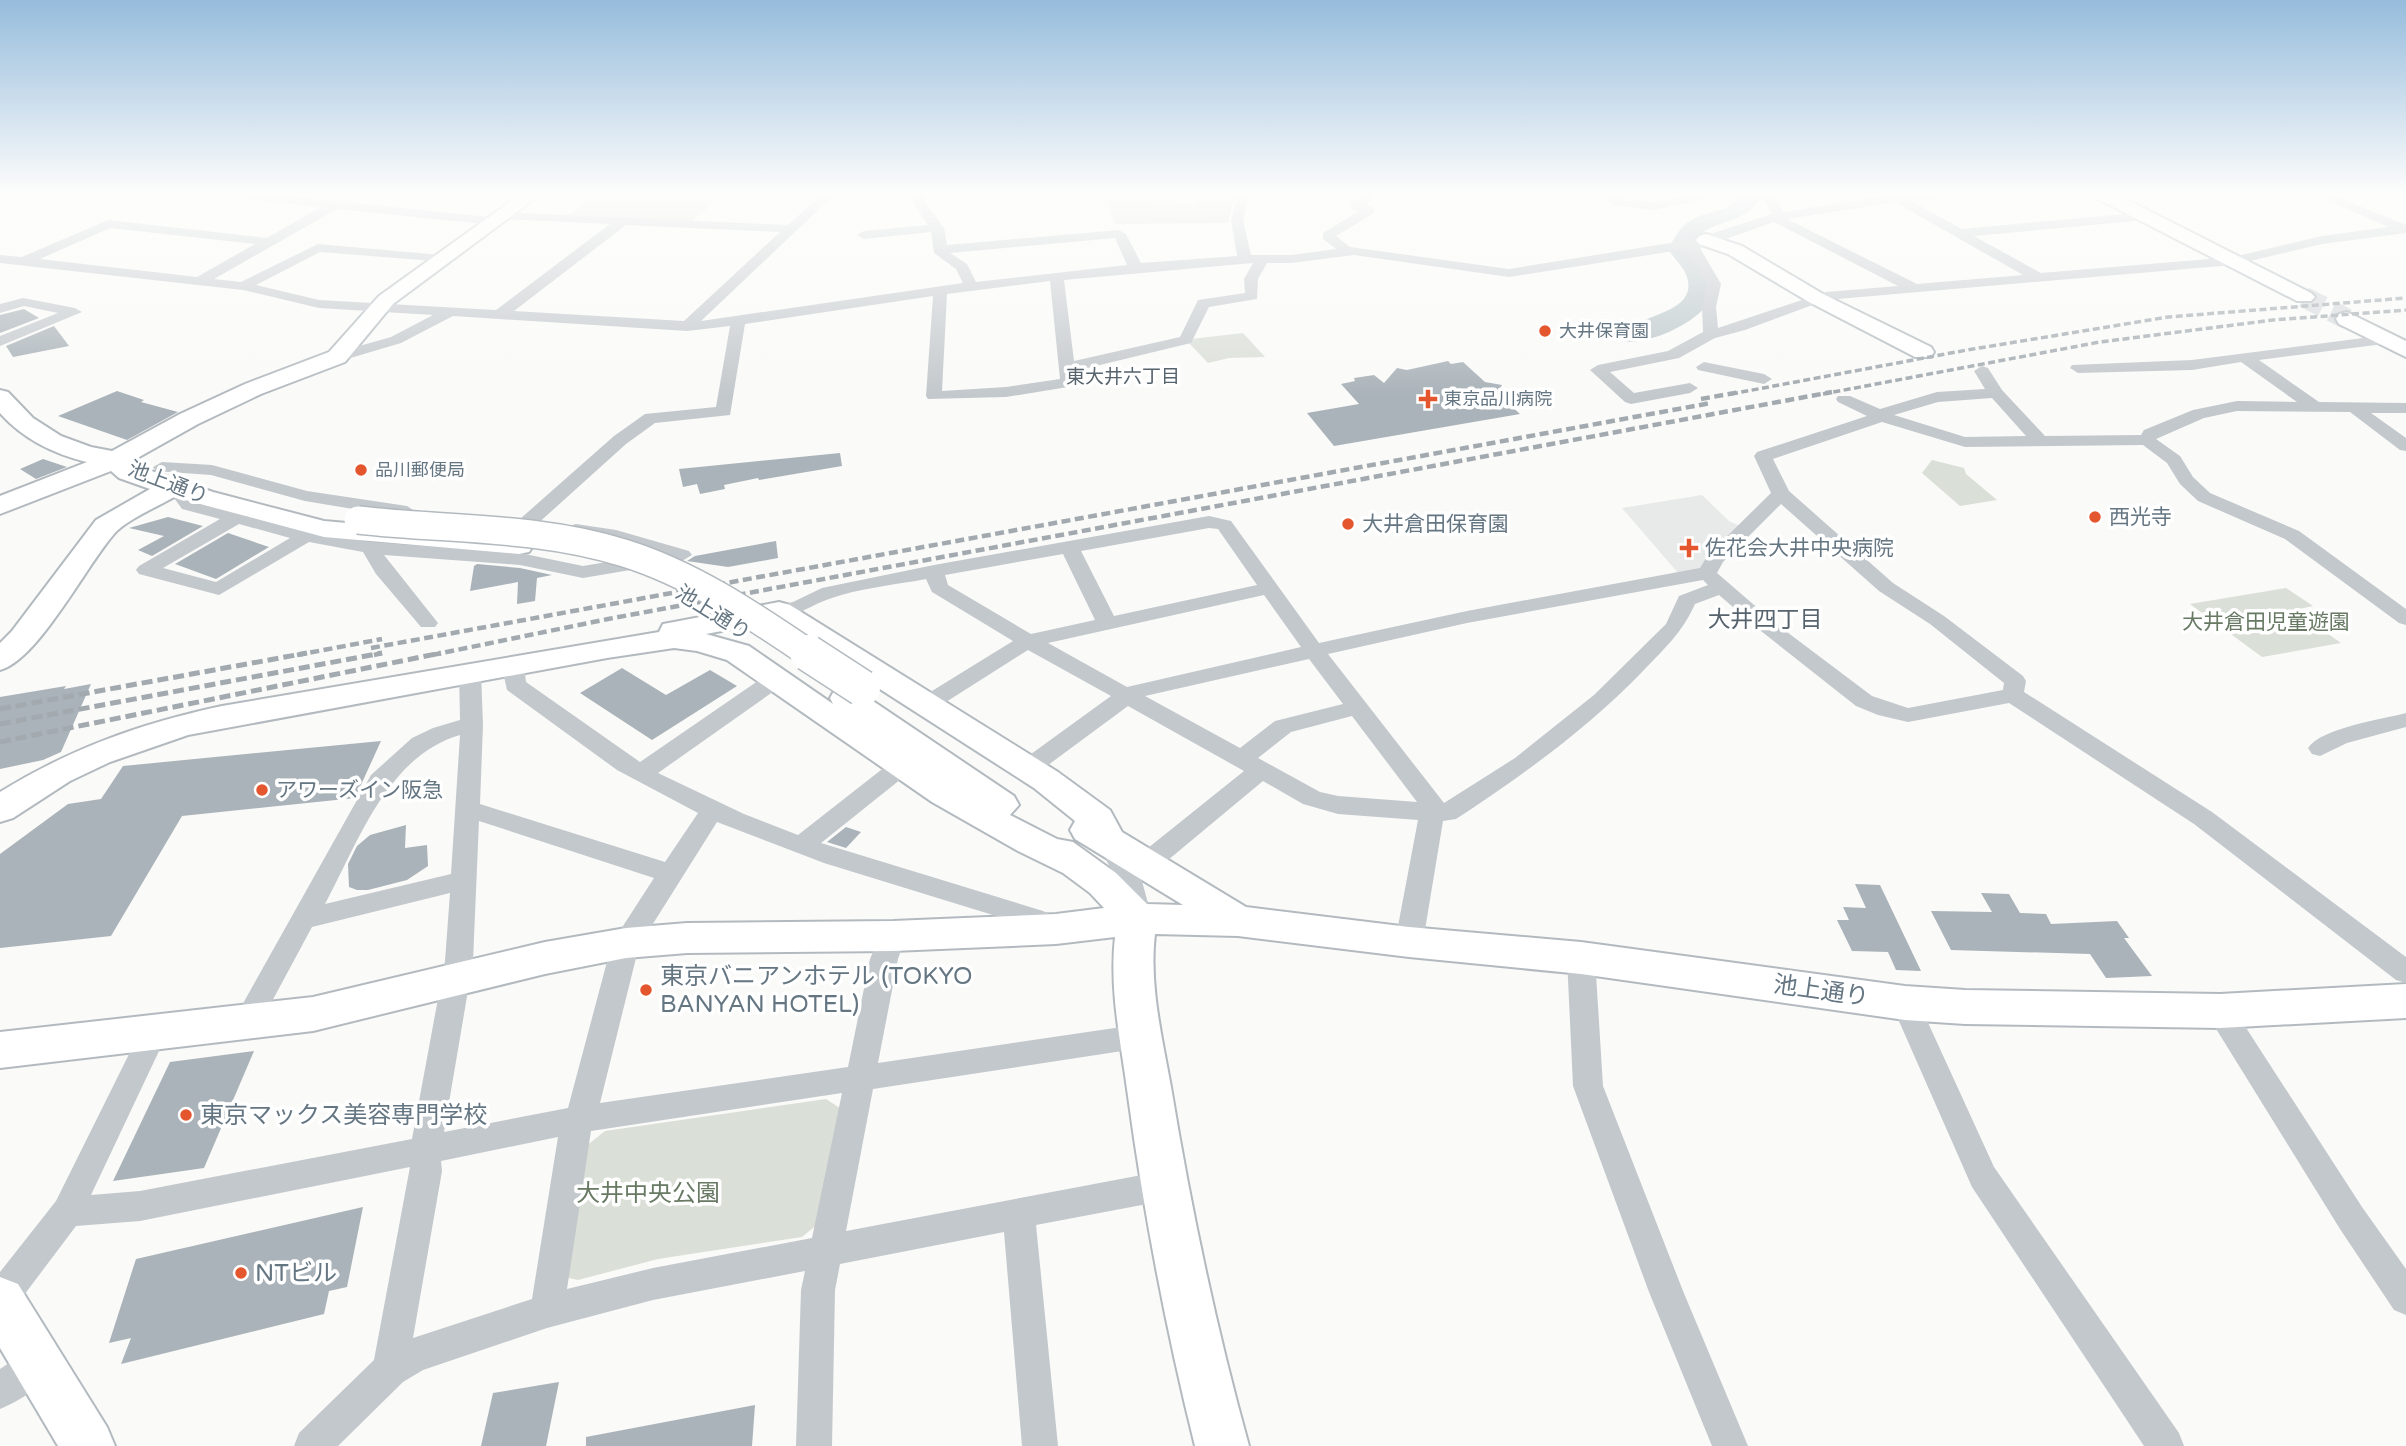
<svg xmlns="http://www.w3.org/2000/svg" width="2406" height="1446" font-family="'Varela Round','Noto Sans JP',sans-serif">
<style>
.built{fill:#e8e9e9}
.green{fill:#dadfd7}
.lines{fill:none;stroke-linecap:round;stroke-linejoin:round}
.river{fill:#bbc7cb;fill-rule:evenodd}
.building{fill:#aab3b9}
.secondary-tunnel{stroke:#d5d9db;stroke-width:21;stroke-dasharray:21 10;stroke-linecap:butt}
.secondary-casing{stroke:#b3babf;stroke-width:4}
.street{fill:#c3c8cc;fill-rule:evenodd}
.secondary{fill:#fff;fill-rule:evenodd}
.rail-far2{stroke:#a2aab0;stroke-width:3.5;stroke-dasharray:7 3.5;stroke-linecap:butt}
.rail-far1{stroke:#a2aab0;stroke-width:4.5;stroke-dasharray:9 4.5;stroke-linecap:butt}
.rail{stroke:#a2aab0;stroke-width:5;stroke-dasharray:11 5;stroke-linecap:butt}
.secondary-bridge-far1-casing{stroke:#b3babf;stroke-width:30;stroke-linecap:butt}
.secondary-bridge-casing{stroke:#b3babf;stroke-width:39;stroke-linecap:butt}
.secondary-bridge-far1{stroke:#fff;stroke-width:27}
.secondary-bridge{stroke:#fff;stroke-width:36}
.poi-dot{fill:#e4572e;stroke:#fff;stroke-width:2.5}
.labels{text-anchor:middle;dominant-baseline:central;stroke-width:7;stroke-linejoin:round;paint-order:stroke}
.far-poi-label{font-size:18px;fill:#657683;stroke:#fff;text-anchor:start}
.far-neighbourhood-label{font-size:19px;fill:#57646e;stroke:#fff}
.street-label{font-size:21px;fill:#657683;stroke:#fff}
.poi-label{font-size:21px;fill:#657683;stroke:#fff;text-anchor:start}
.park-label{font-size:21px;fill:#687a64;stroke:#fff}
.neighbourhood-label{font-size:23px;fill:#57646e;stroke:#fff}
.near-poi-label{font-size:24px;fill:#657683;stroke:#fff;text-anchor:start}
.near-street-label{font-size:24px;fill:#657683;stroke:#fff}
.near-park-label{font-size:24px;fill:#687a64;stroke:#fff}
</style>
<rect width="100%" height="100%" fill="#fafaf8"/>
<path class="built" d="M1702,495L1729,521L1742,527L1702,569L1679,574L1622,508Z"/>
<g class="green">
<path d="M602,194H724L691,222L569,216L588,198L595,199Z"/>
<path d="M1200,194H1235L1228,223L1115,224L1105,199V196L1195,204Z"/>
<path d="M1243,333L1265,357L1229,358L1208,363L1189,343L1191,339Z"/>
<path d="M1932,460L1964,468L1966,474L1997,500L1960,506L1922,473Z"/>
<path d="M2286,588L2313,606L2294,610L2341,643L2262,657L2190,604Z"/>
<path d="M826,1099L843,1110L819,1223L802,1237L658,1259L578,1280L564,1277L580,1151L605,1131Z"/>
</g>
<g class="lines">
<path class="river" d="M1741,194H1763C1747,222 1729,217 1703,232L1693,250C1702,261 1716,272 1715,287C1714,317 1648,347 1623,341L1619,335C1633,315 1699,315 1687,277C1684,267 1674,259 1669,250C1689,199 1722,224 1741,194Z"/>
</g>
<g class="building">
<path d="M24,309L39,318L0,333V315Z"/>
<path d="M54,326L69,346L13,357L6,346Z"/>
<path d="M1448,361L1451,364L1463,362L1485,382L1502,385L1497,393L1520,414L1334,446L1307,413L1359,404L1341,384L1355,381L1354,378L1374,375L1384,383L1397,368L1407,370Z"/>
<path d="M117,391L144,400L141,402L178,412L127,440L58,416Z"/>
<path d="M840,453L842,466L759,480L758,478L724,485L725,489L700,494L697,484L683,487L679,469Z"/>
<path d="M43,459L67,467L36,479L20,469Z"/>
<path d="M168,517L203,526L152,556L138,550L164,536L129,528Z"/>
<path d="M228,533L269,547L216,579L175,564Z"/>
<path d="M776,541L778,558L728,567L687,561L695,556Z"/>
<path d="M477,564L520,568L552,575L537,578L535,601L517,604L518,582L470,591L474,566Z"/>
<path d="M622,668L666,695L710,670L737,686L652,740L580,693Z"/>
<path d="M91,684L61,752L43,760L0,769V697L66,686L64,689Z"/>
<path d="M381,741L355,798L182,816L111,936L0,948V854L68,804L101,799L123,766Z"/>
<path d="M406,825L405,848L427,845L428,866L407,880L368,890H357L349,887L348,864L357,846L370,835Z"/>
<path d="M846,827L861,832L846,848L827,842Z"/>
<path d="M1855,884L1880,885L1921,971L1896,970L1888,952L1852,951L1837,920H1849L1843,907L1866,908Z"/>
<path d="M1981,893L2009,894L2020,913L2046,914L2051,924L2117,921L2129,938H2124L2152,976L2106,978L2090,954L1951,950L1931,911L1992,912Z"/>
<path d="M254,1051L204,1168L113,1181L170,1062Z"/>
<path d="M363,1207L347,1287L329,1291L324,1314L121,1364L131,1338L109,1343L136,1259Z"/>
<path d="M559,1382L546,1446H481L493,1393Z"/>
<path d="M755,1405L752,1446H586V1437Z"/>
</g>
<g class="lines">
<path class="secondary-tunnel" d="M2304,297L2347,319"/>
<defs>
<g id="secondary">
<path d="M521,194H541L393,304L345,362L261,394L198,424L132,461L137,466L213,492L324,521L519,538L529,540L533,546L529,552L519,554L324,537L174,497C157,507 126,520 114,534C86,566 38,660 0,670V643L12,631L96,520L150,489L119,478L111,471L0,514V496L87,462C54,454 23,439 0,413V390L8,392L33,418L61,436L91,447L112,451L180,414L245,384L329,352L379,296Z"/>
<path d="M2093,194H2116L2311,293L2315,297L2311,301H2297L2096,198Z"/>
<path d="M1706,234L1742,246L1823,294L1931,347L1934,352L1931,357H1915L1809,302L1728,254L1699,244L1696,240L1699,236Z"/>
<path d="M2347,312L2406,341V357L2339,324L2336,319L2339,314Z"/>
<path d="M779,602L790,605L1058,772L1110,810L1122,832L1246,907L1409,927L1581,942L1905,986L1965,990L2220,994L2406,984V1018L2220,1028L1965,1024L1905,1020L1581,974L1409,957L1238,936L1155,934C1149,985 1162,1037 1171,1087C1191,1208 1216,1328 1249,1446H1195C1166,1330 1144,1214 1128,1096C1121,1043 1109,990 1115,937L1056,944L893,951L687,953L626,958L545,974L313,1031L0,1068V1032L313,997L545,942L626,928L687,923L893,921L1056,914L1104,908L1090,893L1063,873L1018,851L932,802L727,660L697,651L674,648L607,658L188,735L110,762L70,781L13,818L0,822V792C72,748 139,724 222,706L659,632L663,624L674,622ZM774,621L1034,788L1075,821L1070,830L1075,839L1183,905L1147,904L1116,873L1073,842L1057,839L1010,815L1019,805L1014,796L858,691L846,688L834,691L830,698L833,704L749,646L706,634Z"/>
<path d="M0,1277L18,1284L107,1427L115,1446H58L0,1348Z"/>
</g>
</defs>
<use href="#secondary" class="secondary-casing"/>
<g class="street">
<path d="M227,194H267L499,218V224L494,225L337,209L214,279L241,282L318,244L441,255L446,256V262L320,252L256,285L319,300L496,310L610,224L503,219L498,218V212L788,225L822,194H835L701,321L963,283L956,269L934,253L931,232L864,239L857,235L864,231L928,225L913,203V194H925V203L944,228L947,245L1119,230L1126,234L1141,263L1237,256L1231,220L1238,194H1250L1243,220L1251,255H1291L1336,249L1323,239V233L1359,211L1351,209V203L1364,194H1378L1365,205L1374,207V213L1336,236L1350,247L1509,269L1695,239L1772,214L1760,194H1772L1784,212L1897,194H1960L1954,198L1911,201L1962,229L2146,212L2152,216L2146,220L1974,236L2041,273L2233,257L2322,236L2388,227L2314,194H2330L2406,225V233L2322,244L2233,265L1826,300L1745,330L1715,338L1679,358L1610,372L1634,393L1690,383L1698,388L1690,393L1631,404L1625,402L1590,370L1598,365L1668,351L1703,332L1702,307L1707,284L1687,249L1509,277L1354,255L1291,263H1267L1258,279L1257,299L1209,307L1191,343L1075,371L1076,383L1074,386L1006,397L928,399L926,396L933,296L745,324L730,415L655,423L626,444L534,527H520L518,523L520,519L614,436L645,414L716,407L730,326L687,331L453,316L401,343L337,362L331,360L329,357L331,354L391,337L433,315L319,308L243,290L0,263V255L22,257L108,220L267,238L321,207L233,198ZM1895,202L2023,275L1917,284L1787,219ZM1774,222L1898,286L1826,292L1718,328L1716,307L1721,284L1700,248ZM626,225L780,232L684,321L514,311ZM110,228L255,244L197,277L40,259ZM1115,238L1127,265L976,282L967,264L950,253ZM1253,263L1244,279L1245,293L1198,300L1180,337L1074,361L1064,280ZM1050,281L1060,379L1006,387L942,391L947,294Z"/>
<path d="M1603,194H1616L1620,199L1653,202L1696,194L1710,196L1704,200L1653,210L1612,205Z"/>
<path d="M23,298L75,308L82,312L0,346V336L58,313L24,306L0,313V304Z"/>
<path d="M2386,335L2394,340L2391,343L2259,360L2319,402L2406,403V413H2371L2406,438V451L2400,450L2350,412L2237,411L2204,418L2156,439L2180,456L2193,477L2210,493L2299,531L2406,609V625L2399,623L2285,539L2198,501L2180,484L2167,463L2143,445L1965,447L1882,422L1773,459L1789,491L1893,583L1944,616L2023,676L2026,681L2024,692L2212,812L2406,957V983L2396,980L2194,824L2009,703L1908,722L1878,715L1856,706L1761,631L1719,595L1695,604C1682,633 1665,648 1643,671C1586,730 1524,774 1456,819L1443,821L1423,942L1419,949L1409,953L1399,949L1395,942L1418,820L1338,814L1303,804L1263,781L1156,870L1147,872L1139,870L1152,918L1148,925L1137,929L1128,926L1124,919L1117,881L1099,846L1103,840L1112,837L1121,840L1135,862L1138,856L1244,771L1128,706L1036,774L1028,776L1020,774L1016,768L1020,762L1111,696L1028,650L935,709L927,711L919,709L916,704L919,699L1013,641L932,592L926,579C895,585 859,588 829,599C810,605 793,621 772,615L769,611L772,607L793,602L822,588L934,565L1209,516L1231,521L1319,643L1467,611L1700,568L1708,555L1771,493L1754,456L1757,452L1867,416L1838,402L1836,399L1838,396H1850L1880,409L1937,392L1985,389L1974,371L1982,366L1988,368L2002,390L2045,436L2141,435L2144,430L2193,410L2237,401L2297,402L2241,362L2192,370L2078,373L2070,368L2072,365L2192,360ZM1992,398L2026,436L1965,437L1894,415L1938,402ZM1781,504L1879,591L1930,624L2004,683L2003,690L1908,708L1872,696L1775,623L1717,573L1723,562ZM1209,528L1218,529L1257,585L1114,616L1081,551ZM1063,554L1095,620L1031,634L948,585L945,575ZM1703,580L1708,585L1679,596L1666,624L1594,695L1515,758L1444,803L1328,654L1467,623ZM1264,595L1301,647L1127,687L1048,643ZM1309,659L1343,704L1275,721L1240,748L1145,696ZM1352,716L1417,802L1338,796L1320,792L1258,758L1291,732Z"/>
<path d="M1704,362L1764,374L1772,379L1764,384L1698,370L1696,367Z"/>
<path d="M162,462L212,465L307,491L407,506L416,512L407,518L305,501L211,475L156,471L153,467Z"/>
<path d="M176,483L182,484L196,501L307,531L370,542L520,553L583,566L648,555L658,561L648,567L583,578L520,565L384,555L438,623L435,627H421L376,574L363,552L309,542L219,595L139,574L136,570L139,566L220,519L182,509L167,488ZM239,524L290,538L216,582L163,568Z"/>
<path d="M576,524L616,530L689,551L692,555L682,561L614,541L569,534L567,530L569,526Z"/>
<path d="M522,656L530,658L533,663L525,673L526,682L640,762L768,674H784L787,679L784,684L658,773L744,814L798,835L895,759L903,757L911,759L915,765L911,771L821,843L1043,911L1062,920L1066,927L1062,934L1053,937L1025,925L824,863L717,822L639,946L600,1103L848,1067L870,959L883,929L893,926L903,929L906,936L898,959L878,1063L1142,1024L1152,1028L1156,1036L1152,1044L1142,1048L873,1089L846,1231L1163,1171L1174,1176L1179,1186L1174,1196L1163,1201L1036,1225L1058,1446H1022L1004,1232L840,1264L835,1290L832,1446H796L801,1290L805,1271L653,1300L547,1328L423,1370L403,1382L338,1446H294L299,1433L374,1360L410,1167L140,1221L76,1226L12,1311L0,1316V1272L56,1201L144,1024L154,1020L164,1024L168,1032L91,1195L140,1191L412,1139L445,961L450,893L312,927L256,1031L246,1035L236,1031L232,1023L371,775L412,738L433,728L460,720L459,672L462,667H478L481,672L483,725L480,804L665,862L698,813L617,770L507,690L503,672L514,658ZM460,735L451,874L325,904C358,843 387,756 460,735ZM479,821L654,878L612,943L568,1108L444,1132L473,961ZM842,1093L812,1238L653,1268L567,1289L591,1131ZM558,1137L532,1299L413,1338L442,1171L441,1161Z"/>
<path d="M2406,713V727L2347,743L2320,756L2312,754L2308,748C2321,728 2383,719 2406,713Z"/>
<path d="M1581,947L1591,950L1595,958L1603,1086L1683,1291L1748,1446H1712L1649,1292L1573,1086L1567,958L1571,950Z"/>
<path d="M1905,992L1915,995L1919,1003L1994,1167L2179,1433L2184,1446H2144L1972,1187L1891,1003L1895,995Z"/>
<path d="M2220,999L2230,1003L2362,1207L2406,1269V1315L2394,1310L2340,1229L2210,1019L2206,1011L2210,1003Z"/>
<path d="M39,1345L51,1351L57,1363C48,1384 21,1400 0,1409V1369L27,1351Z"/>
</g>
<use href="#secondary" class="secondary"/>
<g class="rail-far2">
<path d="M1731,394L1967,350L2168,317L2406,298"/>
<path d="M1823,394L2100,342L2273,320L2406,310"/>
</g>
<g class="rail-far1">
<path d="M1701,399L1740,392"/>
<path d="M371,648L1711,403"/>
<path d="M297,655L382,639"/>
<path d="M374,655L382,653"/>
<path d="M432,655L608,619L1832,392"/>
</g>
<g class="rail">
<path d="M0,709L307,653"/>
<path d="M0,724L382,653"/>
<path d="M0,742L441,653"/>
</g>
<defs>
<path id="secondary-bridge-far1" d="M358,520C446,530 539,526 624,553C692,574 752,615 811,655"/>
<path id="secondary-bridge" d="M808,653L862,688"/>
</defs>
<use href="#secondary-bridge-far1" class="secondary-bridge-far1-casing"/>
<use href="#secondary-bridge" class="secondary-bridge-casing"/>
<use href="#secondary-bridge-far1" class="secondary-bridge-far1"/>
<use href="#secondary-bridge" class="secondary-bridge"/>
</g>
<linearGradient id="sky" x2="0" y2="1"><stop stop-color="#96bcdc"/><stop offset="0.49" stop-color="#fdfdfc"/><stop offset="1" stop-color="#fdfdfc" stop-opacity="0"/></linearGradient>
<rect width="2406" height="396" fill="url(#sky)"/>
<g class="poi-dot">
<circle cx="1545" cy="331" r="7"/>
<path d="M1424.5 388.5h7v7h7v7h-7v7h-7v-7h-7v-7h7z"/>
<circle cx="361" cy="470" r="7"/>
<circle cx="2095" cy="517" r="7"/>
<circle cx="1348" cy="524" r="7"/>
<path d="M1685.5 537.5h7v7h7v7h-7v7h-7v-7h-7v-7h7z"/>
<circle cx="262" cy="790" r="7"/>
<circle cx="646" cy="990" r="7"/>
<circle cx="186" cy="1115" r="7"/>
<circle cx="241" cy="1273" r="7"/>
</g>
<g class="labels">
<g class="far-poi-label">
<text x="1559" y="331">大井保育園</text>
<text x="1444" y="399">東京品川病院</text>
<text x="375" y="470">品川郵便局</text>
</g>
<g class="far-neighbourhood-label">
<text x="1123" y="377">東大井六丁目</text>
</g>
<g class="street-label">
<text transform="translate(168 483) rotate(21)">池上通り</text>
<text transform="translate(713 613) rotate(32)">池上通り</text>
</g>
<g class="poi-label">
<text x="2109" y="517">西光寺</text>
<text x="1362" y="524">大井倉田保育園</text>
<text x="1705" y="548">佐花会大井中央病院</text>
<text x="276" y="790">アワーズイン阪急</text>
</g>
<g class="park-label">
<text x="2266" y="622">大井倉田児童遊園</text>
</g>
<g class="neighbourhood-label">
<text x="1765" y="620">大井四丁目</text>
</g>
<g class="near-poi-label">
<text x="660" y="976">東京バニアンホテル (TOKYO<tspan x="660" dy="28">BANYAN HOTEL)</tspan></text>
<text x="200" y="1115">東京マックス美容専門学校</text>
<text x="255" y="1273">NTビル</text>
</g>
<g class="near-street-label">
<text transform="translate(1821 991) rotate(8)">池上通り</text>
</g>
<g class="near-park-label">
<text x="648" y="1193">大井中央公園</text>
</g>
</g>
</svg>
